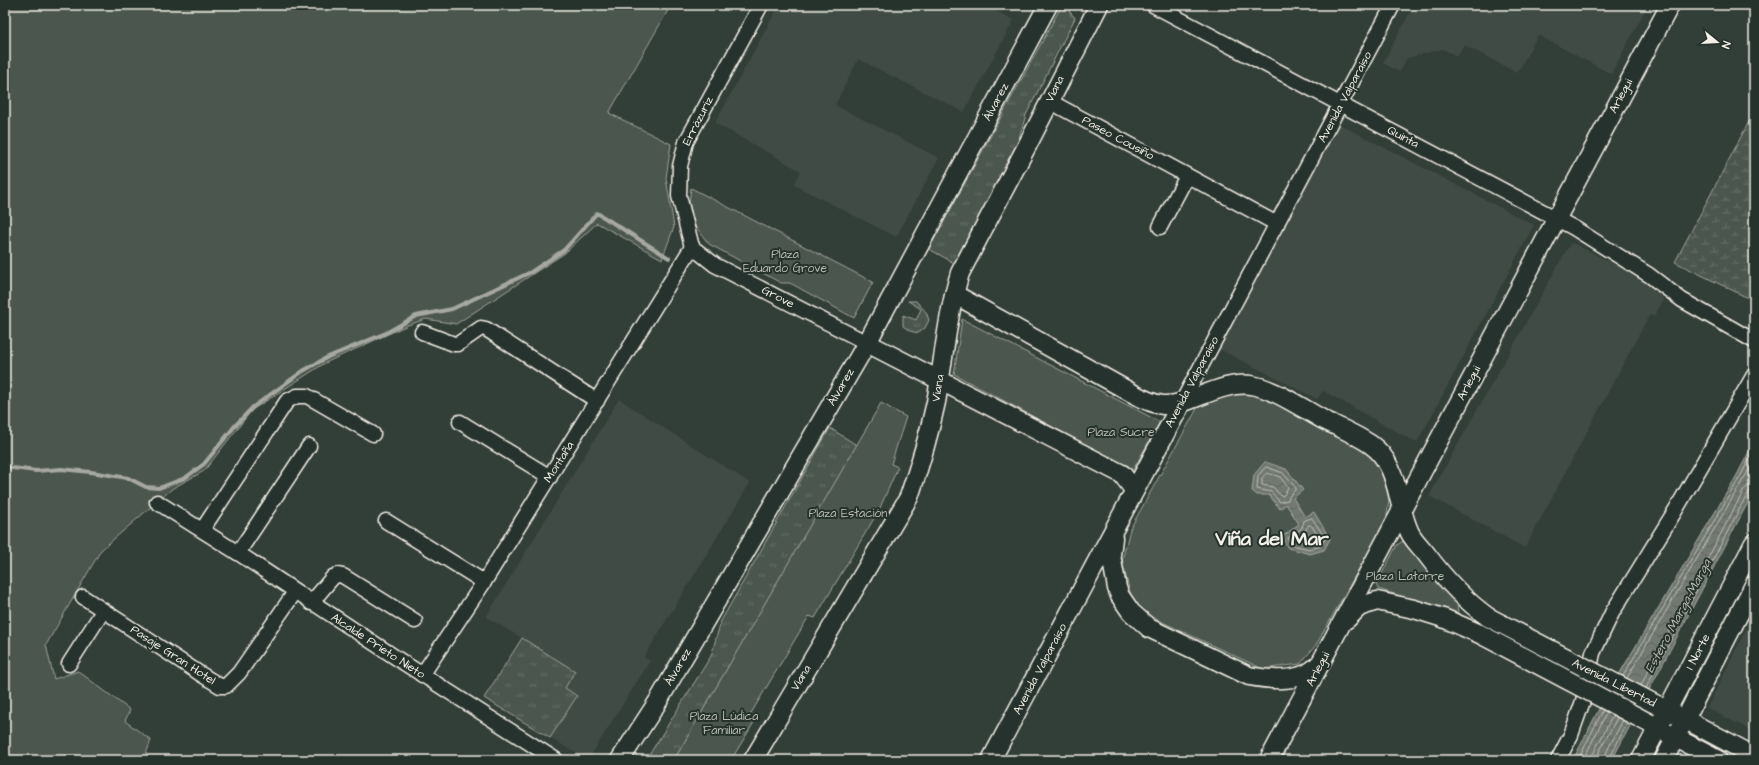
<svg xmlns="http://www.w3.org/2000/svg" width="1759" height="765" font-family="'Architects Daughter',sans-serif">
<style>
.built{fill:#404b44}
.grass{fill:url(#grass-tufts);stroke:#a0a49c}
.wetland{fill:url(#wetland-marsh);stroke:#a0a49c}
.park{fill:#4c564f;stroke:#a0a49c}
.water{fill:url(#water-waves);stroke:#a6a9a1}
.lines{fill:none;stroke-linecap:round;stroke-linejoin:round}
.shore{stroke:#c0c1b9;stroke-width:1}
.stream{stroke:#a6a9a1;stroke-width:4}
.minor-casing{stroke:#f4f1e8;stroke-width:17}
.major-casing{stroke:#f4f1e8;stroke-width:21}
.minor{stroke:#26332d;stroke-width:14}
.major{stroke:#26332d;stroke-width:18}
.major-bridge-casing{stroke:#f4f1e8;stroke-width:21;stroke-linecap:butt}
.major-bridge{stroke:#26332d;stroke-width:18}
.labels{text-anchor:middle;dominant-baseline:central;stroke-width:4;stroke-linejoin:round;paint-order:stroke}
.street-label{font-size:12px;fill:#f4f1e8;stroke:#26332d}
.park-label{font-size:12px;fill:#b9bbb2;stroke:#26332d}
.water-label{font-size:13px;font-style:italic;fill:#babbb3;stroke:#26332d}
.town-label{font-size:20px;font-weight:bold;fill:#f4f1e8;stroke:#26332d}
</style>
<defs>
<pattern id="grass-tufts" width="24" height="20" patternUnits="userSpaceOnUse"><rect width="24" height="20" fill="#4c564f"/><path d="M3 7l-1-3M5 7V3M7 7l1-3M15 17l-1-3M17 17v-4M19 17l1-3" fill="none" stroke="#666f68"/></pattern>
<pattern id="wetland-marsh" width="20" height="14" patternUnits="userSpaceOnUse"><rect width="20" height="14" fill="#4c564f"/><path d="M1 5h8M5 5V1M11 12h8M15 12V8" fill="none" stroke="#666f68"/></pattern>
<pattern id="water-waves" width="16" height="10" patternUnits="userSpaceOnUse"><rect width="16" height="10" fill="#727972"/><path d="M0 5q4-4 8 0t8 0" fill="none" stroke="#60635e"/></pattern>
</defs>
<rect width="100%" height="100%" fill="#323e38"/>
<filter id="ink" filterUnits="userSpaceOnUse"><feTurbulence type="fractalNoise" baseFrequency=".025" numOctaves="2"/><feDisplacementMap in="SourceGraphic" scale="8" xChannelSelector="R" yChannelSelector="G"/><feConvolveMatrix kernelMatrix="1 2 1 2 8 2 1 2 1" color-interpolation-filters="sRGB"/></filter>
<g filter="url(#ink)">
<g class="built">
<path d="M779,5H984L1014,20L964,112L858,59L835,105L939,158L896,237L794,185L801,171L715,123Z"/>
<path d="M1414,5H1648L1611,74L1538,35L1517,73L1464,45L1457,56L1442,49L1407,58L1400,72L1383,63Z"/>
<path d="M1339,124L1534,225L1419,439L1415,442L1323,391L1317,399L1219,349Z"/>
<path d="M1573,243L1659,287L1663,300L1655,316L1650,314L1525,548L1429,496L1570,244Z"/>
<path d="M619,399L750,483L644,657L650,661L588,760L550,738L576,696L565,689L553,656L486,617Z"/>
<path d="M1754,613V732L1707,708Z"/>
</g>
<g class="grass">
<path d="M1062,5H1064L1075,18L1026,115L1016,148L954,263L929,249Z"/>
<path d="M908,301H916L926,312L929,320L925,328L918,333L910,331L903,326V315L916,320L921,309Z"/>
<path d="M830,428L858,446L674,760H646L711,656L721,621Z"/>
<path d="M1754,558V568L1691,689L1687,687Z"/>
<path d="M522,638L575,671L565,688L577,696L550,738L484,698Z"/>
</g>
<path class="wetland" d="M1754,112V301L1675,262Z"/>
<g class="park">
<path d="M5,5H671L609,113L671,144L666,178L674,227L662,259L597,223L565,253L456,324L426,319L408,325L325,363L252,410L204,471L173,488L101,550L46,645L54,679L78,671L130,710L125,721L151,740L144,760H5Z"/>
<path d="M691,188L873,282L854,318L790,283H781L709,244L695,226L689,202Z"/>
<path d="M962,319L1160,422L1133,470L954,374Z"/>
<path d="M1233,394H1249L1272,399L1359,446L1382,468L1389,500L1386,521L1316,645L1300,664L1263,669L1143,613L1131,596L1122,561L1130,529L1199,405Z"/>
<path d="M881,403L906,417L891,464L898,467L879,510L815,618L809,616L750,715L756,719L731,760H674Z"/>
<path d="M1403,541L1457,602L1458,614L1378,589L1376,585L1397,545Z"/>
</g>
<g class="water">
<path d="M1754,442V491L1612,760H1573L1601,705L1737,475Z"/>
<path d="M1265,462L1286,469L1303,490L1293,498L1305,517L1314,512L1330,539L1324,550L1310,554L1288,548L1282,537L1299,524L1286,504L1280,509L1269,495H1257L1252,491L1254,475Z"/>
</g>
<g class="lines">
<g class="shore">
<path d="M1266,467L1283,473L1296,488L1295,490L1290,495L1288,500L1280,502L1271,492L1257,489L1258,476Z"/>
<path d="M1267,473L1280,477L1288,487L1284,495L1281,496L1273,487L1262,485V478Z"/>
<path d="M1312,518L1325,538L1321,546L1310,549L1291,545L1288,538L1302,528L1304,521Z"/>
<path d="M1309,525L1312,526L1319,538L1318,542L1310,544L1297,541L1296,538L1305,531Z"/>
<path d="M1623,676L1740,477L1754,450"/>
<path d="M1627,678L1754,461"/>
<path d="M1641,685L1744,490L1748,486L1754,485"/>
<path d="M1646,688L1742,504L1749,492L1754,490"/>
<path d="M1578,760L1603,710"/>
<path d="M1583,760L1607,712"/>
<path d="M1590,760L1613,715"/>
<path d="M1598,760L1599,752L1617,718"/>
<path d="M1604,760L1605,755L1623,720"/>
<path d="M1609,760L1627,723"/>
</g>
<path class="stream" d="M5,467L36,471L61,469L91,472L128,478L146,487L159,488L185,478L204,464L234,427L253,407L303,371L328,357L386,333L416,316L452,309L531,272L564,250L597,213L669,258"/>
<defs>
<g id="minor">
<path d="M1153,5L1574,228L1649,275L1682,300L1754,341"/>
<path d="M1049,101L1277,224"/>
<path d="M1160,227L1187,176"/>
<path d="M692,247L679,196L680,166L686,142L761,5"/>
<path d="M692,247L715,265L867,343"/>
<path d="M422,332L454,344H458L481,328L486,329L597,401"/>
<path d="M1182,402L1393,5"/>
<path d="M460,422L550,477"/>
<path d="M157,502L238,553L404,663L556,760"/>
<path d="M386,521L484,582"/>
<path d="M202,530L287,401L297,396H307L373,434"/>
<path d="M238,553L309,446"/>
<path d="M83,597L199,673L220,686H226L239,673L295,592"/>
<path d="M311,603L333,577L338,575L343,576L415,621"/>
<path d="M69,664L103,611"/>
<path d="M422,675L484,582L692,247"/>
<path d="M1558,760L1571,735L1583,701L1593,653L1612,613L1675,511L1754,375"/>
</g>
<g id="major">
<path d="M954,294L1132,393C1141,398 1152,404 1163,405C1189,407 1218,381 1251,385C1275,389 1300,407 1322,419C1338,427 1355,434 1370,444C1400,464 1396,505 1410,533C1414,541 1422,548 1427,555C1445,579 1464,600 1488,617"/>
<path d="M867,343L1118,472L1122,474L1134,490"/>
<path d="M1113,538L1111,555L1117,588L1120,596L1131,612L1149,628L1249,676C1266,679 1288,682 1306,674C1311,672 1316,667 1321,663"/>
<path d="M1347,619L1359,607L1377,601L1414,609L1443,618L1480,634"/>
<path d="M1675,714L1754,756"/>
<path d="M1665,732L1718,760"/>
<path d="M620,760L657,703L867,343L1048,5"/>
<path d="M753,760L909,497C920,465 929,435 936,402C944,359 947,315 960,273L1028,144L1099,5"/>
<path d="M991,760L1182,402"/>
<path d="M1269,760L1670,5"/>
<path d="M1641,760L1754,543"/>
<path d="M1664,760L1754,585"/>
</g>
</defs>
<use href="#minor" class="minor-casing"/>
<use href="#major" class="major-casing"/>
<use href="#minor" class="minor"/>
<use href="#major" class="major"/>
<defs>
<g id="major-bridge">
<path d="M1488,617L1657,705"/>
<path d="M1480,634L1649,723"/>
</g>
</defs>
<use href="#major-bridge" class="major-bridge-casing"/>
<use href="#major-bridge" class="major-bridge"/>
</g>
</g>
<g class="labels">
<g class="street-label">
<text transform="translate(1055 89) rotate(-63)">Viana</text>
<text transform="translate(1621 96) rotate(-62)">Arlegui</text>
<text transform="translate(1345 97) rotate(-62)">Avenida Valparaíso</text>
<text transform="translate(996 102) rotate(-62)">Álvarez</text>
<text transform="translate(698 121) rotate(-63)">Errázuriz</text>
<text transform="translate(1403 137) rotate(28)">Quinta</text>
<text transform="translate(1118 138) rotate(28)">Paseo Cousiño</text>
<text transform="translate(778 297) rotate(27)">Grove</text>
<text transform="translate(1192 382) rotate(-62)">Avenida Valparaíso</text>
<text transform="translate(1469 383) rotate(-62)">Arlegui</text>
<text transform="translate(841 387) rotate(-60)">Álvarez</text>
<text transform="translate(938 388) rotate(-81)">Viana</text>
<text transform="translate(559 462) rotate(-58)">Montaña</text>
<text transform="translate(378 646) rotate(33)">Alcalde Prieto Nieto</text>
<text transform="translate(1698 652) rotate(-63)">1 Norte</text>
<text transform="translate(173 655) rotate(33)">Pasaje Gran Hotel</text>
<text transform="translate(678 667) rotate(-60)">Álvarez</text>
<text transform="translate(1040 669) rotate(-62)">Avenida Valparaíso</text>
<text transform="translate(1318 669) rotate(-62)">Arlegui</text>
<text transform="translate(801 678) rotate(-59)">Viana</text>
<text transform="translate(1614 683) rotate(27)">Avenida Libertad</text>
</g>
<g class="park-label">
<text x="785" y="254">Plaza<tspan x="785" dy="14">Eduardo Grove</tspan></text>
<text x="1121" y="432">Plaza Sucre</text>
<text x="848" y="513">Plaza Estación</text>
<text x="1405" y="576">Plaza Latorre</text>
<text x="724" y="716">Plaza Lúdica<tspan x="724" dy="14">Familiar</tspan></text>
</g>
<g class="water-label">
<text transform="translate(1678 616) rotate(-62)">Estero Marga-Marga</text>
</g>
<g class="town-label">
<text x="1272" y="539">Viña del Mar</text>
</g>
</g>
<rect width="1759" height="765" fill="none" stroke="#26332d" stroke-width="20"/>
<rect x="10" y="10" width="1739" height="745" fill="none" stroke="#f4f1e8" stroke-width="1.5" filter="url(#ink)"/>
<g transform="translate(1717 42) rotate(108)" stroke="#26332d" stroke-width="3" paint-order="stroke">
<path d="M0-3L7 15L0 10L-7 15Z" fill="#f4f1e8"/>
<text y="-6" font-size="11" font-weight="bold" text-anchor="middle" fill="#f4f1e8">N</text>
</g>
</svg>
